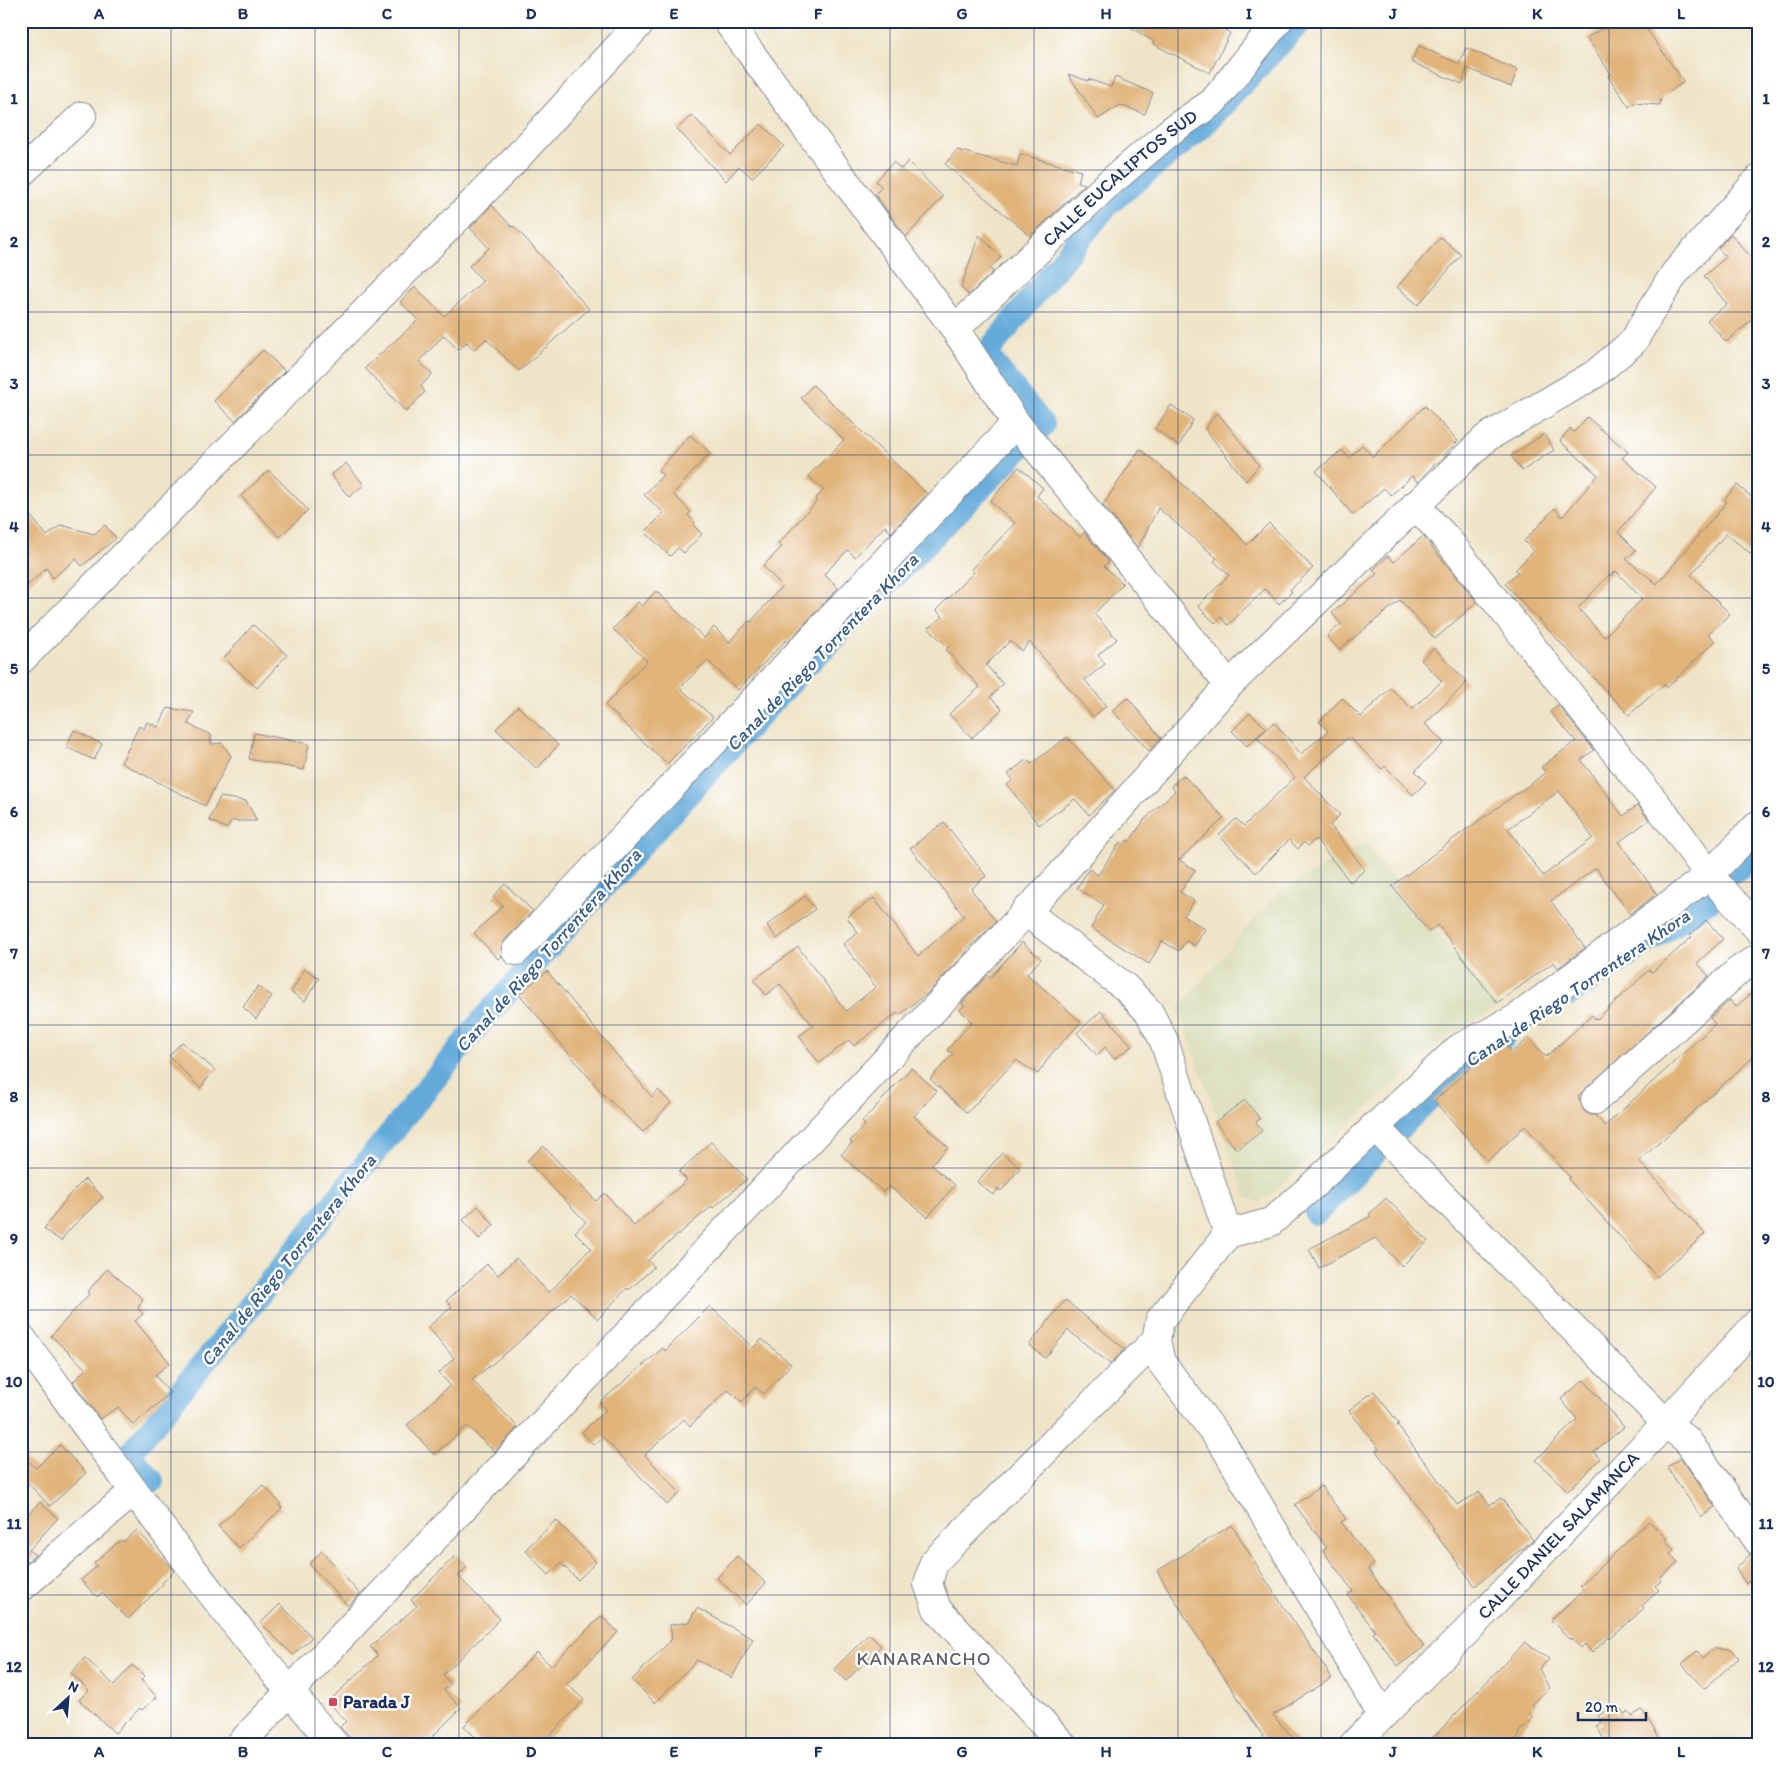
<svg xmlns="http://www.w3.org/2000/svg" width="1780" height="1765" font-family="Itim,sans-serif">
<style>
.built{fill:#dbdebc}
.lines{fill:none;stroke-linecap:round;stroke-linejoin:round}
.canal{stroke:#63aada;stroke-width:24}
.building{fill:#e1b47a;fill-rule:evenodd}
.minor-casing{stroke:#858a93;stroke-width:30}
.major-casing{stroke:#858a93;stroke-width:30}
.minor{stroke:#fff;stroke-width:28}
.major{stroke:#fff;stroke-width:28}
.grid{fill:none;stroke:#1b2f5e;stroke-width:1;stroke-opacity:0.55}
.poi-dot{fill:#d1495b;stroke:#fff;stroke-width:2}
.labels{text-anchor:middle;dominant-baseline:central;stroke-width:5;stroke-linejoin:round;paint-order:stroke}
.street-label{font-size:18px;fill:#1b2f5e;stroke:#fff}
.poi-label{font-size:18px;font-weight:bold;fill:#1b2f5e;stroke:#fff;text-anchor:start}
.water-label{font-size:19px;font-style:italic;fill:#345a89;stroke:#fff}
.neighbourhood-label{font-size:19px;letter-spacing:1px;fill:#605e68;stroke:#fff}
.neatline{fill:none;stroke:#1b2f5e;stroke-width:2}
.grid-label{font-size:16px;text-anchor:middle;font-weight:bold;fill:#1b2f5e}
</style>
<rect width="100%" height="100%" fill="#fff"/>
<filter id="ink" filterUnits="userSpaceOnUse"><feTurbulence type="fractalNoise" baseFrequency=".02" numOctaves="2"/><feDisplacementMap in="SourceGraphic" scale="10" xChannelSelector="R" yChannelSelector="G"/><feConvolveMatrix kernelMatrix="1 2 1 2 8 2 1 2 1" color-interpolation-filters="sRGB"/></filter>
<filter id="wash" filterUnits="userSpaceOnUse"><feTurbulence type="fractalNoise" baseFrequency=".0096" numOctaves="4" result="noise"/><feDisplacementMap in="SourceGraphic" scale="20" xChannelSelector="R" yChannelSelector="G"/><feGaussianBlur stdDeviation="1.12" result="paint"/><feColorMatrix in="noise" values="0 0 0 0 0 0 0 0 0 0 0 0 0 0 0 0 0 1.4 0 .05"/><feComposite in="paint" operator="in"/></filter>
<g filter="url(#wash)">
<rect width="100%" height="100%" fill="#efe4c8"/>
<path class="built" d="M1365,843L1499,1007L1451,1034L1260,1203L1246,1196L1178,1008L1277,893Z"/>
<g class="lines">
<g class="canal">
<path d="M1034,434L1043,425L986,354L1108,204L1201,128L1301,21"/>
<path d="M1737,870L1759,845"/>
<path d="M1570,994L1710,900L1715,895"/>
<path d="M1401,1127L1468,1059L1502,1039"/>
<path d="M1316,1213L1375,1153"/>
<path d="M152,1481L129,1455L485,1017L790,682L1021,447"/>
</g>
</g>
<g id="blocks">
<g class="building">
<path d="M1121,21H1210L1230,33L1210,73L1153,44L1154,42Z"/>
<path d="M1614,21H1641L1684,82L1661,98L1660,105L1634,103L1629,107L1608,76L1611,74L1587,38Z"/>
<path d="M1419,46L1459,64L1466,48L1517,70L1511,87L1467,68L1462,84L1411,62Z"/>
<path d="M1068,74L1088,81V79L1111,87L1115,77L1153,93L1145,114L1120,105L1098,119Z"/>
<path d="M692,115L730,155L761,124L784,146L752,178L739,166L726,181L677,129Z"/>
<path d="M957,150L1017,166L1020,154L1081,171L1078,182L1085,184L1030,236L945,164Z"/>
<path d="M908,161L943,197L906,237L875,194L882,187L876,181L893,162L901,169Z"/>
<path d="M492,205L512,227L514,226L589,309L519,371L486,339L474,350L467,342L458,350L444,335L419,362L432,374L421,386L425,392L406,412L365,368L418,320L400,302L415,287L444,316L483,281L469,266L489,248L470,228Z"/>
<path d="M1731,234L1759,267V314L1726,342L1707,320L1727,304L1704,276L1726,257L1718,248Z"/>
<path d="M979,235L1001,257L990,268L993,272L969,295L961,288Z"/>
<path d="M1441,237L1461,255L1418,305L1397,287Z"/>
<path d="M263,350L285,371L235,421L214,401Z"/>
<path d="M813,385L927,494L891,533L885,526L855,557L848,550L824,574L838,588L788,642L786,640L738,690L707,660L680,688L713,717L667,764L605,705L647,661L613,629L638,602L642,606L656,591L704,638L714,627L729,642L749,621L751,622L782,586L763,566L782,547L778,544L817,501L815,499L824,490L808,476L844,440L801,398Z"/>
<path d="M1171,405L1193,420L1179,446L1155,429Z"/>
<path d="M1425,406L1458,441L1417,482L1412,476L1391,495L1384,488L1353,515L1316,471L1342,450L1349,458L1362,445L1373,457Z"/>
<path d="M1217,412L1259,465L1246,481L1205,429Z"/>
<path d="M1587,417L1628,452L1622,458L1656,487L1618,532L1636,550L1626,559L1657,584L1727,502L1724,500L1737,485L1759,503V560L1726,534L1691,575L1730,614L1708,634L1715,641L1667,688L1664,684L1629,715L1505,584L1518,572L1515,570L1534,551L1524,541L1555,508L1562,517L1598,475L1560,441L1570,428L1574,432ZM1616,571L1642,599L1604,637L1578,608L1610,574L1611,576Z"/>
<path d="M1544,434L1554,450L1522,471L1511,456Z"/>
<path d="M690,435L710,453L673,494L691,512L688,515L695,523L693,525L702,534L684,553L678,548L670,556L645,532L664,513L644,495L663,475L658,471Z"/>
<path d="M1140,449L1222,517L1247,545L1269,523L1313,568L1290,590L1292,592L1279,604L1265,589L1228,625L1221,617L1215,623L1198,606L1229,575L1214,561L1217,558L1158,508L1138,548L1103,505Z"/>
<path d="M346,463L364,485L349,497L331,475Z"/>
<path d="M1019,467L1043,488L1037,496L1080,537L1084,532L1109,562L1104,566L1123,584L1094,614L1117,639L1098,655L1105,664L1085,680L1106,706L1093,717L1030,642L1022,651L1010,641L986,665L1003,684L990,697L1002,709L972,738L949,714L980,687L946,650L948,647L928,628L943,617L936,610L974,572L971,569L1015,523L990,501Z"/>
<path d="M269,470L308,510L280,537L241,496Z"/>
<path d="M21,504L47,536L61,525L94,534L105,525L116,538L82,566L76,559L53,578L46,568L21,592Z"/>
<path d="M1423,536L1477,602L1435,639L1400,600L1339,650L1327,636L1341,624L1332,613L1377,574L1373,570L1388,556L1394,562Z"/>
<path d="M253,625L287,655L257,688L224,658Z"/>
<path d="M1434,648L1467,682L1425,724L1444,743L1415,771L1426,782L1413,795L1385,766L1382,769L1349,737L1304,777L1340,815L1330,825L1365,870L1350,882L1316,839L1308,846L1304,842L1298,849L1289,840L1256,873L1219,835L1236,819L1244,826L1295,777L1257,738L1274,722L1301,754L1328,731L1319,722L1342,698L1361,717L1390,688L1412,709L1442,681L1421,660Z"/>
<path d="M1128,698L1161,738L1149,751L1112,710Z"/>
<path d="M1558,705L1594,750L1581,760L1623,816L1638,805L1649,820L1619,842L1657,894L1630,914L1596,868L1551,901L1585,948L1558,968L1554,962L1497,1003L1438,925L1429,932L1392,886L1456,837L1546,773L1541,767L1576,741L1550,712ZM1559,791L1593,838L1543,876L1508,829Z"/>
<path d="M518,706L558,745L537,769L496,729Z"/>
<path d="M168,708L194,712L188,724L211,735V744L222,743L231,756L205,806L121,763L139,726L144,729L147,722L158,727Z"/>
<path d="M1250,713L1266,728L1247,746L1232,731Z"/>
<path d="M74,730L102,744L94,760L66,747Z"/>
<path d="M254,733L309,744L304,770L249,759Z"/>
<path d="M1067,737L1115,790L1089,815L1075,799L1039,825L1007,785L1013,780L1008,774L1027,759L1031,764Z"/>
<path d="M1183,775L1224,818L1179,860L1195,870L1180,892L1194,901L1184,916L1205,929L1195,946L1186,941L1179,951L1162,941L1149,964L1091,928L1104,905L1077,888L1089,869L1098,875L1120,842L1124,845L1127,840L1129,842L1145,819L1175,791L1171,786Z"/>
<path d="M220,797L246,801L257,821H231L227,829L209,820Z"/>
<path d="M944,822L986,876L971,889L996,921L981,937L965,950L967,952L929,992L899,1015L897,1013L854,1046L849,1040L819,1063L799,1036L813,1026L780,984L766,995L754,980L798,947L846,1011L876,987L843,944L858,933L847,917L874,898L918,956L964,916L910,848Z"/>
<path d="M505,884L533,911L504,941L501,948L502,956L498,959L474,933L503,906L493,897Z"/>
<path d="M805,896L815,909L777,939L767,925Z"/>
<path d="M1706,920L1723,939L1697,963L1709,976L1578,1096L1584,1111L1590,1115H1595L1605,1126L1715,1024L1710,1018L1730,1000L1736,1007L1759,986V1052L1639,1161L1705,1234L1657,1277L1568,1179L1570,1177L1525,1126L1488,1161L1434,1101L1471,1067L1468,1063L1474,1058L1484,1052L1486,1054L1503,1043L1512,1052L1529,1038L1546,1057L1592,1015L1596,1020L1649,970L1652,972L1692,937L1690,935Z"/>
<path d="M1022,942L1041,959L1027,974L1081,1022L1051,1054L1038,1074L1016,1060L967,1113L930,1079L953,1054L947,1050L972,1022L960,1010L964,1006L962,1003L987,975L990,978Z"/>
<path d="M305,969L319,978L305,1001L291,992Z"/>
<path d="M547,971L652,1097L658,1090L671,1103L643,1132L602,1093L519,994Z"/>
<path d="M258,986L272,996L256,1019L243,1007Z"/>
<path d="M1101,1011L1132,1046L1114,1059L1105,1047L1097,1055L1077,1033Z"/>
<path d="M182,1042L215,1070L200,1088L169,1056Z"/>
<path d="M911,1068L937,1091L914,1116L948,1147L931,1165L955,1185L928,1217L889,1186L883,1192L841,1155L852,1143L850,1141L865,1125L862,1122Z"/>
<path d="M1245,1100L1260,1119L1256,1122L1262,1131L1237,1150L1215,1122Z"/>
<path d="M711,1142L747,1179L713,1208L712,1206L648,1260L654,1267L629,1290L627,1288L598,1319L571,1294L511,1349L472,1380L518,1427L495,1452L467,1426L434,1455L407,1425L450,1385L439,1373L454,1358L428,1327L452,1307L446,1301L487,1264L498,1275L516,1258L549,1293L591,1248L575,1232L586,1222L527,1161L543,1146L596,1201L605,1193L634,1226L687,1180L679,1172Z"/>
<path d="M1002,1153L1020,1168L1001,1191L998,1189L993,1195L977,1182Z"/>
<path d="M85,1179L103,1197L68,1231L61,1241L44,1229L68,1196Z"/>
<path d="M1386,1198L1428,1241L1402,1266L1375,1238L1319,1268L1309,1249L1371,1216L1369,1214Z"/>
<path d="M478,1206L494,1225L479,1239L463,1220Z"/>
<path d="M107,1269L143,1299L138,1308L143,1314L135,1321L170,1363L155,1375L170,1393L133,1425L118,1407L100,1419L73,1382L86,1369L51,1336L89,1294L87,1292Z"/>
<path d="M1065,1300L1125,1349L1110,1364L1068,1330L1045,1358L1029,1345Z"/>
<path d="M710,1306L753,1348L762,1339L791,1364L764,1394L755,1387L742,1402L728,1390L690,1426L684,1419L645,1455L680,1493L667,1505L603,1437L594,1445L582,1432L606,1410L599,1403L663,1348L665,1351Z"/>
<path d="M1584,1380L1624,1427L1594,1452L1600,1459L1568,1491L1536,1460L1577,1419L1561,1399Z"/>
<path d="M1374,1391L1399,1424L1397,1425L1457,1505L1480,1492L1489,1505L1501,1498L1533,1540L1475,1586L1432,1529L1434,1528L1376,1451L1379,1449L1349,1410Z"/>
<path d="M60,1445L86,1473L50,1506L21,1476V1455L36,1468Z"/>
<path d="M1681,1458L1715,1507L1701,1517L1667,1467Z"/>
<path d="M263,1485L281,1504L279,1506L282,1508L239,1548L218,1526Z"/>
<path d="M1321,1486L1346,1519L1341,1522L1374,1564L1368,1569L1424,1647L1398,1666L1373,1633L1375,1631L1348,1595L1353,1591L1323,1551L1327,1548L1295,1505Z"/>
<path d="M40,1502L58,1518L29,1550L35,1555L21,1567V1522Z"/>
<path d="M556,1520L596,1562L578,1580L561,1563L549,1575L525,1550Z"/>
<path d="M1649,1521L1667,1539L1665,1541L1674,1550L1670,1554L1678,1562L1659,1579L1661,1581L1655,1586L1659,1590L1642,1606L1644,1608L1619,1631L1610,1639L1609,1637L1592,1653L1585,1644L1581,1648L1571,1638L1569,1639L1551,1620L1584,1590L1580,1586Z"/>
<path d="M1232,1525L1269,1585L1332,1678L1273,1715L1298,1744H1268L1194,1631L1157,1571Z"/>
<path d="M137,1530L174,1571L162,1583L163,1584L128,1619L102,1593L97,1597L81,1580L97,1566L94,1563L107,1551L121,1540L123,1542Z"/>
<path d="M322,1551L360,1594L348,1606L309,1564Z"/>
<path d="M1750,1554L1759,1557V1570L1746,1584L1736,1569Z"/>
<path d="M456,1555L467,1567L458,1576L500,1619L443,1675L451,1684L444,1690L461,1708L425,1744H356L340,1727L346,1721L328,1702L378,1655L370,1647L417,1606L411,1600Z"/>
<path d="M737,1556L766,1583L746,1605L717,1578Z"/>
<path d="M280,1604L312,1637L293,1655L261,1623Z"/>
<path d="M697,1608L753,1639L732,1678L697,1660L655,1703L632,1680L672,1639L670,1625L689,1622Z"/>
<path d="M601,1616L618,1632L567,1684L584,1700L542,1744H482L464,1726L537,1652L551,1666Z"/>
<path d="M869,1634L881,1646L846,1681L834,1669Z"/>
<path d="M1525,1642L1549,1659L1539,1669L1549,1688L1532,1705L1535,1707L1529,1713L1533,1717L1518,1733L1520,1735L1511,1744H1427Z"/>
<path d="M1715,1648L1732,1649L1739,1658L1704,1689L1682,1664L1697,1651L1703,1658Z"/>
<path d="M85,1658L114,1685L132,1665L145,1676L141,1680L157,1697L142,1710L140,1708L115,1733L79,1700L89,1690L71,1673Z"/>
<path d="M1613,1706L1617,1713L1621,1709L1624,1714L1629,1711L1632,1716L1642,1710L1663,1744H1607L1596,1726L1602,1723L1598,1716Z"/>
</g>
</g>
</g>
<g filter="url(#ink)">
<use href="#blocks" fill-opacity="0" stroke="#858a93" stroke-width="1"/>
<g class="lines">
<defs>
<g id="minor">
<path d="M727,21L955,329L1016,423L1229,685"/>
<path d="M21,173L82,116"/>
<path id="s1" d="M955,329L1107,185L1172,130L1213,102L1278,21"/>
<path d="M1415,505L1447,539L1673,825L1709,875L1759,930"/>
<path d="M21,660L510,165L642,21"/>
<path d="M1025,911L1126,988L1149,1012L1164,1041L1228,1234"/>
<path d="M516,951L1016,423"/>
<path d="M1595,1100L1738,971L1759,957"/>
<path d="M1374,1126L1666,1423L1687,1440L1759,1542"/>
<path d="M21,1337C122,1475 222,1614 334,1744"/>
<path d="M21,1588L134,1491"/>
<path d="M1382,1715L1223,1444L1161,1362L1156,1340L1160,1320L1228,1234L1271,1222L1309,1189L1459,1048L1517,1018L1709,875L1759,824"/>
<path d="M1062,1744L937,1609L928,1584L934,1562L1156,1340"/>
<path id="s2" d="M1354,1744L1467,1631L1666,1423L1759,1321"/>
</g>
<path id="major" d="M240,1744L1057,879L1229,685L1486,438L1595,374L1633,342L1651,311L1675,273L1759,179"/>
</defs>
<use href="#minor" class="minor-casing"/>
<use href="#major" class="major-casing"/>
<use href="#minor" class="minor"/>
<use href="#major" class="major"/>
</g>
</g>
<path class="grid" d="M171,21V1744M315,21V1744M459,21V1744M602,21V1744M746,21V1744M890,21V1744M1034,21V1744M1178,21V1744M1321,21V1744M1465,21V1744M1609,21V1744M21,170H1759M21,312H1759M21,455H1759M21,598H1759M21,740H1759M21,882H1759M21,1025H1759M21,1168H1759M21,1310H1759M21,1452H1759M21,1595H1759"/>
<rect class="poi-dot" x="328" y="1697" width="10" height="10" rx="2.5"/>
<g class="labels">
<g class="street-label">
<text stroke="none"><textPath href="#s1" startOffset="224">CALLE EUCALIPTOS SUD</textPath></text>
<text stroke="none"><textPath href="#s2" startOffset="292">CALLE DANIEL SALAMANCA</textPath></text>
</g>
<g class="poi-label">
<text x="343" y="1702">Parada J</text>
</g>
<g class="water-label">
<text transform="translate(822 652) rotate(-46)">Canal de Riego Torrentera Khora</text>
<text transform="translate(548 950) rotate(-48)">Canal de Riego Torrentera Khora</text>
<text transform="translate(1577 988) rotate(-34)">Canal de Riego Torrentera Khora</text>
<text transform="translate(288 1260) rotate(-51)">Canal de Riego Torrentera Khora</text>
</g>
<g class="neighbourhood-label">
<text x="924" y="1658">KANARANCHO</text>
</g>
</g>
<rect width="1780" height="1765" fill="none" stroke="#fff" stroke-width="55"/>
<g transform="translate(68 1698) rotate(26)" stroke="#ffffff" stroke-width="4" paint-order="stroke">
<path d="M0-4L9 19L0 12L-9 19Z" fill="#1b2f5e"/>
<text y="-8" font-size="14" font-weight="bold" text-anchor="middle" fill="#1b2f5e">N</text>
</g>
<path d="M1578 1712v8h68v-8" fill="none" stroke="#1b2f5e" stroke-width="2.5"/>
<text x="1585" y="1712" font-size="15" fill="#1b2f5e" stroke="#ffffff" stroke-width="4" paint-order="stroke">20 m</text>
<rect x="28" y="28" width="1724" height="1710" class="neatline"/>
<g class="grid-label">
<text x="99" y="19">A</text>
<text x="243" y="19">B</text>
<text x="387" y="19">C</text>
<text x="531" y="19">D</text>
<text x="674" y="19">E</text>
<text x="818" y="19">F</text>
<text x="962" y="19">G</text>
<text x="1106" y="19">H</text>
<text x="1249" y="19">I</text>
<text x="1393" y="19">J</text>
<text x="1537" y="19">K</text>
<text x="1681" y="19">L</text>
<text x="14" y="104">1</text>
<text x="1766" y="104">1</text>
<text x="14" y="247">2</text>
<text x="1766" y="247">2</text>
<text x="14" y="389">3</text>
<text x="1766" y="389">3</text>
<text x="14" y="532">4</text>
<text x="1766" y="532">4</text>
<text x="14" y="674">5</text>
<text x="1766" y="674">5</text>
<text x="14" y="817">6</text>
<text x="1766" y="817">6</text>
<text x="14" y="959">7</text>
<text x="1766" y="959">7</text>
<text x="14" y="1102">8</text>
<text x="1766" y="1102">8</text>
<text x="14" y="1244">9</text>
<text x="1766" y="1244">9</text>
<text x="14" y="1387">10</text>
<text x="1766" y="1387">10</text>
<text x="14" y="1529">11</text>
<text x="1766" y="1529">11</text>
<text x="14" y="1672">12</text>
<text x="1766" y="1672">12</text>
<text x="99" y="1757">A</text>
<text x="243" y="1757">B</text>
<text x="387" y="1757">C</text>
<text x="531" y="1757">D</text>
<text x="674" y="1757">E</text>
<text x="818" y="1757">F</text>
<text x="962" y="1757">G</text>
<text x="1106" y="1757">H</text>
<text x="1249" y="1757">I</text>
<text x="1393" y="1757">J</text>
<text x="1537" y="1757">K</text>
<text x="1681" y="1757">L</text>
</g>
</svg>
